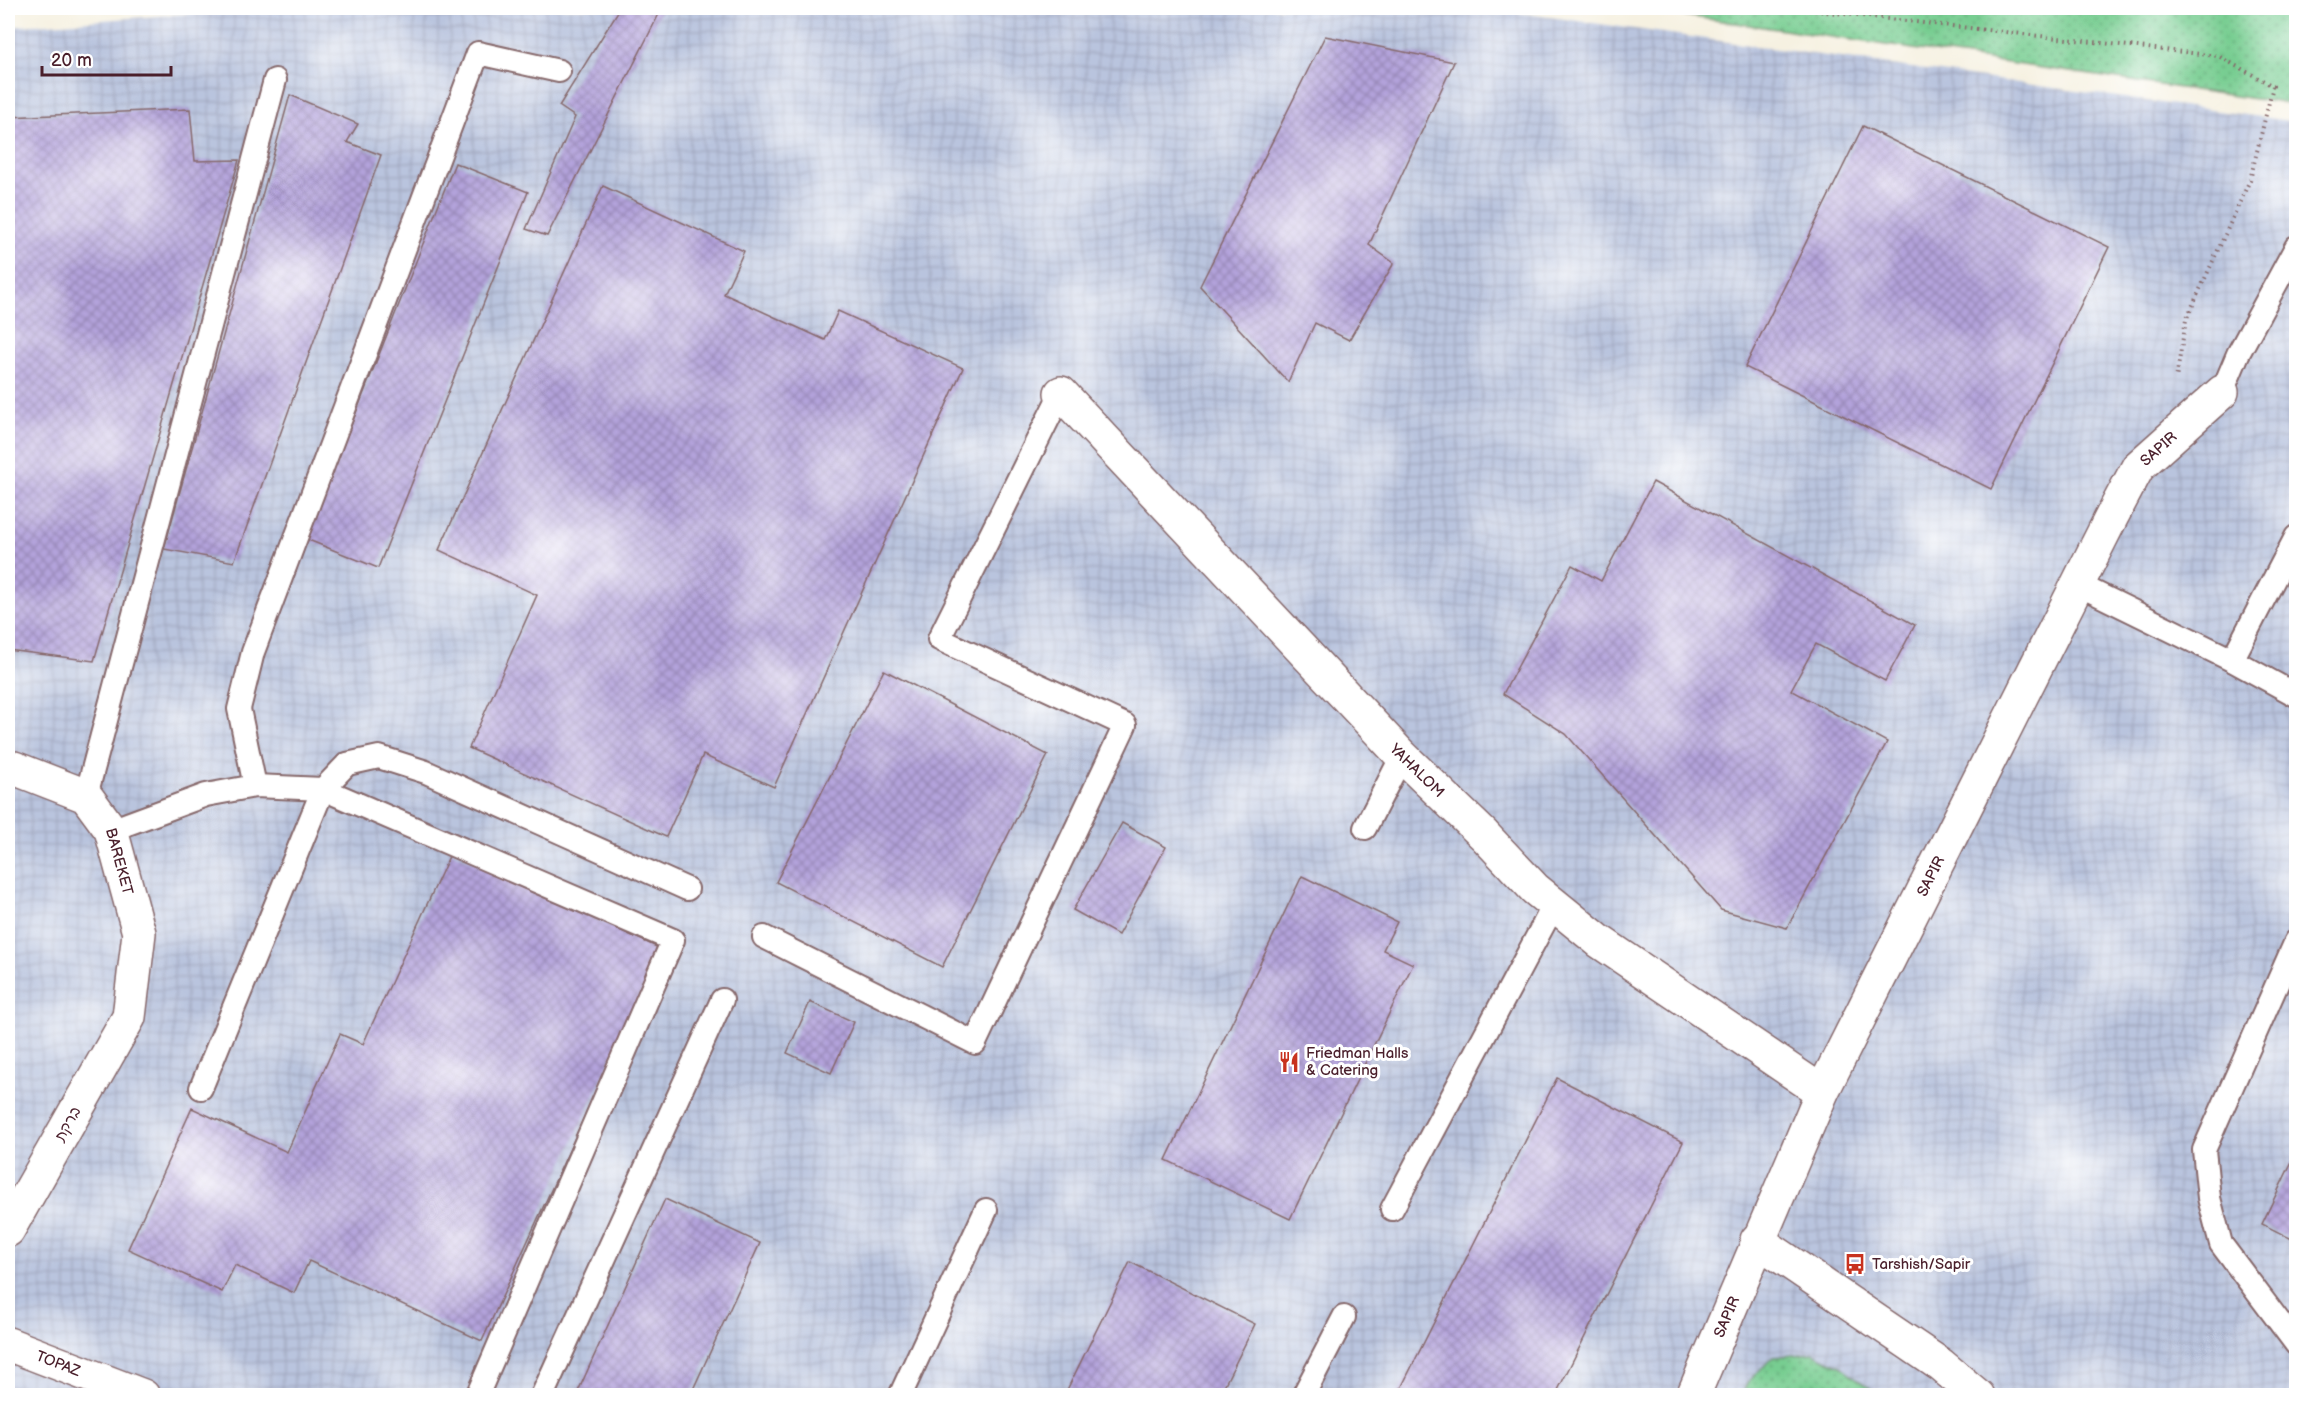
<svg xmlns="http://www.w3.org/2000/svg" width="2304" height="1403" font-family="'Balsamiq Sans','Playpen Sans Hebrew',sans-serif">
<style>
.industrial{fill:url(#industrial-grid)}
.grass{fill:url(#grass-dots);stroke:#60765e;stroke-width:1.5}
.building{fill:url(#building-cross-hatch)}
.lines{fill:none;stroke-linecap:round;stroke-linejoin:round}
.service-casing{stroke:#86686b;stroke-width:26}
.minor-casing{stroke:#86686b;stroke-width:36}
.path{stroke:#86686b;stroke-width:4;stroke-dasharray:1.5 4.5;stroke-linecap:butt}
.service{stroke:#fff;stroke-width:22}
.minor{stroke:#fff;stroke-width:33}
.labels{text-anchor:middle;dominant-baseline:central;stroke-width:6;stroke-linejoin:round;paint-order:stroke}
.street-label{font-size:15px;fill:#4a1f2b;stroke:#fff}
.poi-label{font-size:15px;fill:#4a1f2b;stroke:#fff;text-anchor:start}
</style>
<defs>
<pattern id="industrial-grid" width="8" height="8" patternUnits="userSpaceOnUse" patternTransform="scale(1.5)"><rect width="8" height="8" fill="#b9c4de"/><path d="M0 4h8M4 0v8" fill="none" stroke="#a1a8bf"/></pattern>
<pattern id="grass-dots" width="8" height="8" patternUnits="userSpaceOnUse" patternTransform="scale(1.5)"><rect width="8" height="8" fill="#77cd91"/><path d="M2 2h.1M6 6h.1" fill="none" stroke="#64a677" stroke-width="1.8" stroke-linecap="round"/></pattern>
<pattern id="building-cross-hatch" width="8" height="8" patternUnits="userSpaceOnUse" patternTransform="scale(1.5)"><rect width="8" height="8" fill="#b3a3db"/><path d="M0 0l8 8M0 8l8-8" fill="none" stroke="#9484b2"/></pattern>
</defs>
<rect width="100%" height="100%" fill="#fff"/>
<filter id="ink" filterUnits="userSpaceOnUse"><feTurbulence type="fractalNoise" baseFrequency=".0167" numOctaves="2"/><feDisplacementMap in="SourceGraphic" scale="12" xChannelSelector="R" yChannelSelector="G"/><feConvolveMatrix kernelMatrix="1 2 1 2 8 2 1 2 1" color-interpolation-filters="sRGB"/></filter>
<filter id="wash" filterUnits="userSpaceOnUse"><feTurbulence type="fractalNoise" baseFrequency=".008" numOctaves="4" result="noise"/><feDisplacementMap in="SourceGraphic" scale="24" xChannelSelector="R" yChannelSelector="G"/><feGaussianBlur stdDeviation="1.35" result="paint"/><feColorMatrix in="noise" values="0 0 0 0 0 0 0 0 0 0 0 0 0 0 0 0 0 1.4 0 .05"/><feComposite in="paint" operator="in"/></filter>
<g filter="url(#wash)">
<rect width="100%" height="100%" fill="#f6f1e1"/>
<path class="industrial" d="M265,8H1485L2296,122V1395H8V27Z"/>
<g class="grass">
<path d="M1632,8H2296V105Z"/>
<path d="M1813,1353L1840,1366L1879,1395H1742L1747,1383L1774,1357Z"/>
</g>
<g id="blocks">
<g class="building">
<path d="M620,8H662L547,236L526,229L575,117L559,106Z"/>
<path d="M1325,36L1454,62L1369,245L1394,263L1349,340L1315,323L1288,382L1200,286Z"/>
<path d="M290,95L358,124L347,142L381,155L234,562L164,549Z"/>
<path d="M190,109L195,161L239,160L94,661L8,650V117Z"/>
<path d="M1863,126L2109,247L1991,489L1745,367Z"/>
<path d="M455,163L528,192L378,568L306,539Z"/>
<path d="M603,186L744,251L724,294L825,340L838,311L963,368L774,787L703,755L666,837L469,748L537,595L439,550Z"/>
<path d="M1653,482L1915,625L1885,681L1816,644L1791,690L1887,742L1787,928L1721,910L1566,734L1503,694L1572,565L1601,581Z"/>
<path d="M884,670L1048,755L942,967L776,882Z"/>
<path d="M1122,823L1166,847L1118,935L1073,910Z"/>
<path d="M451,852L661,949L482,1341L309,1261L294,1293L235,1265L222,1292L128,1249L192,1108L287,1152L340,1034L363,1044Z"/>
<path d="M1302,876L1397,922L1383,950L1413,964L1290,1219L1166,1160Z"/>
<path d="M810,1002L854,1022L831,1073L787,1053Z"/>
<path d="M1557,1078L1683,1142L1555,1396H1397Z"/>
<path d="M2296,1153V1241L2262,1224Z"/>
<path d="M665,1199L760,1243L690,1396H576Z"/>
<path d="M1130,1262L1255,1324L1219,1396H1064Z"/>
</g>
</g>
</g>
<g filter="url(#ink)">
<use href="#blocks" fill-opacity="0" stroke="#86686b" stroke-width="1.5"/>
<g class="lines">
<defs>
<g id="service">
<path d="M2222,392L2238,354L2296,247"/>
<path d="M2077,584L2232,660L2296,695"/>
<path d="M2232,660L2296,537"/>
<path d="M255,786L239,709L253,652L478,53L559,71"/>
<path d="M86,796L275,80"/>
<path d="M1365,828L1402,756"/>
<path d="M111,830L206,795L255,786L323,789L673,940L477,1396"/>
<path d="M764,937L975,1043L1125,725L939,639L1061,393"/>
<path d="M2296,941L2204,1150L2209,1198L2221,1244L2296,1344"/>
<path d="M201,1088L323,789L347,764L379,757L426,772L687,889"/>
<path d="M1392,1209L1554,905"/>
<path d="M542,1396L722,1000"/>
<path d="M900,1396L986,1210"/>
<path d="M1303,1396L1344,1317"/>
</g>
<g id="minor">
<path id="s1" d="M1061,393L1402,756L1484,835L1535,889L1599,941L1822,1092"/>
<path id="s2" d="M8,768H14L86,796L111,830L139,933L129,1017L8,1230"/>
<path d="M1757,1240L1941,1365L1978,1396"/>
<path id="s3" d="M8,1344L143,1396"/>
<path id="s4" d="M1693,1396L1822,1092L2112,516L2138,467L2222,392"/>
</g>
</defs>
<use href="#service" class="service-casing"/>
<use href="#minor" class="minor-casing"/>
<path class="path" d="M1791,8L2218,56L2273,86L2250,180L2186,320L2176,379"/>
<use href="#service" class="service"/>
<use href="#minor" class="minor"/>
</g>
</g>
<defs>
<symbol id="restaurant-bare" viewBox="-9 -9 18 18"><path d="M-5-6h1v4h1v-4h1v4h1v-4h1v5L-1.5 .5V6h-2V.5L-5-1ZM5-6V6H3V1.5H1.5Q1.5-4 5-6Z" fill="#c8321e" stroke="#fff" stroke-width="2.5" paint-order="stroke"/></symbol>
<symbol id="bus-bare" viewBox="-9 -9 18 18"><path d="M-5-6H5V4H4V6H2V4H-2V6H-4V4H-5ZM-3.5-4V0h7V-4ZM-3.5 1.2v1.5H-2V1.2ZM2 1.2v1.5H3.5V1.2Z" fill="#c8321e" stroke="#fff" stroke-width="2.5" paint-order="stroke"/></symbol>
</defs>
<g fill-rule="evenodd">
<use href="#restaurant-bare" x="1274" y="1047" width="30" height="30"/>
<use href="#bus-bare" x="1840" y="1249" width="30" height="30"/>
</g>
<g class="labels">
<g class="street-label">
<text stroke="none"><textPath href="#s4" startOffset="1058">SAPIR</textPath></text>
<text stroke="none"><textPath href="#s1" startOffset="519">YAHALOM</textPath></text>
<text stroke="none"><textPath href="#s2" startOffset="158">BAREKET</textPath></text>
<text stroke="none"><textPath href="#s4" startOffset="572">SAPIR</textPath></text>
<text transform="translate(68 1124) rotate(-60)">ברקת</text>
<text stroke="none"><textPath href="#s4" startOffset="86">SAPIR</textPath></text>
<text stroke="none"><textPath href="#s3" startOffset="54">TOPAZ</textPath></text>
</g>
<g class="poi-label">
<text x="1306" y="1053">Friedman Halls<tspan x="1306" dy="17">&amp; Catering</tspan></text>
<text x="1872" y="1264">Tarshish/Sapir</text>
</g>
</g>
<rect width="2304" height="1403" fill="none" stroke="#fff" stroke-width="30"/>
<path d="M42 66v9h129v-9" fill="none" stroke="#4a1f2b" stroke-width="3"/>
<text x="51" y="66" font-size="18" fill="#4a1f2b" stroke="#ffffff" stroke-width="4.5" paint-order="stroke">20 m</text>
</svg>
